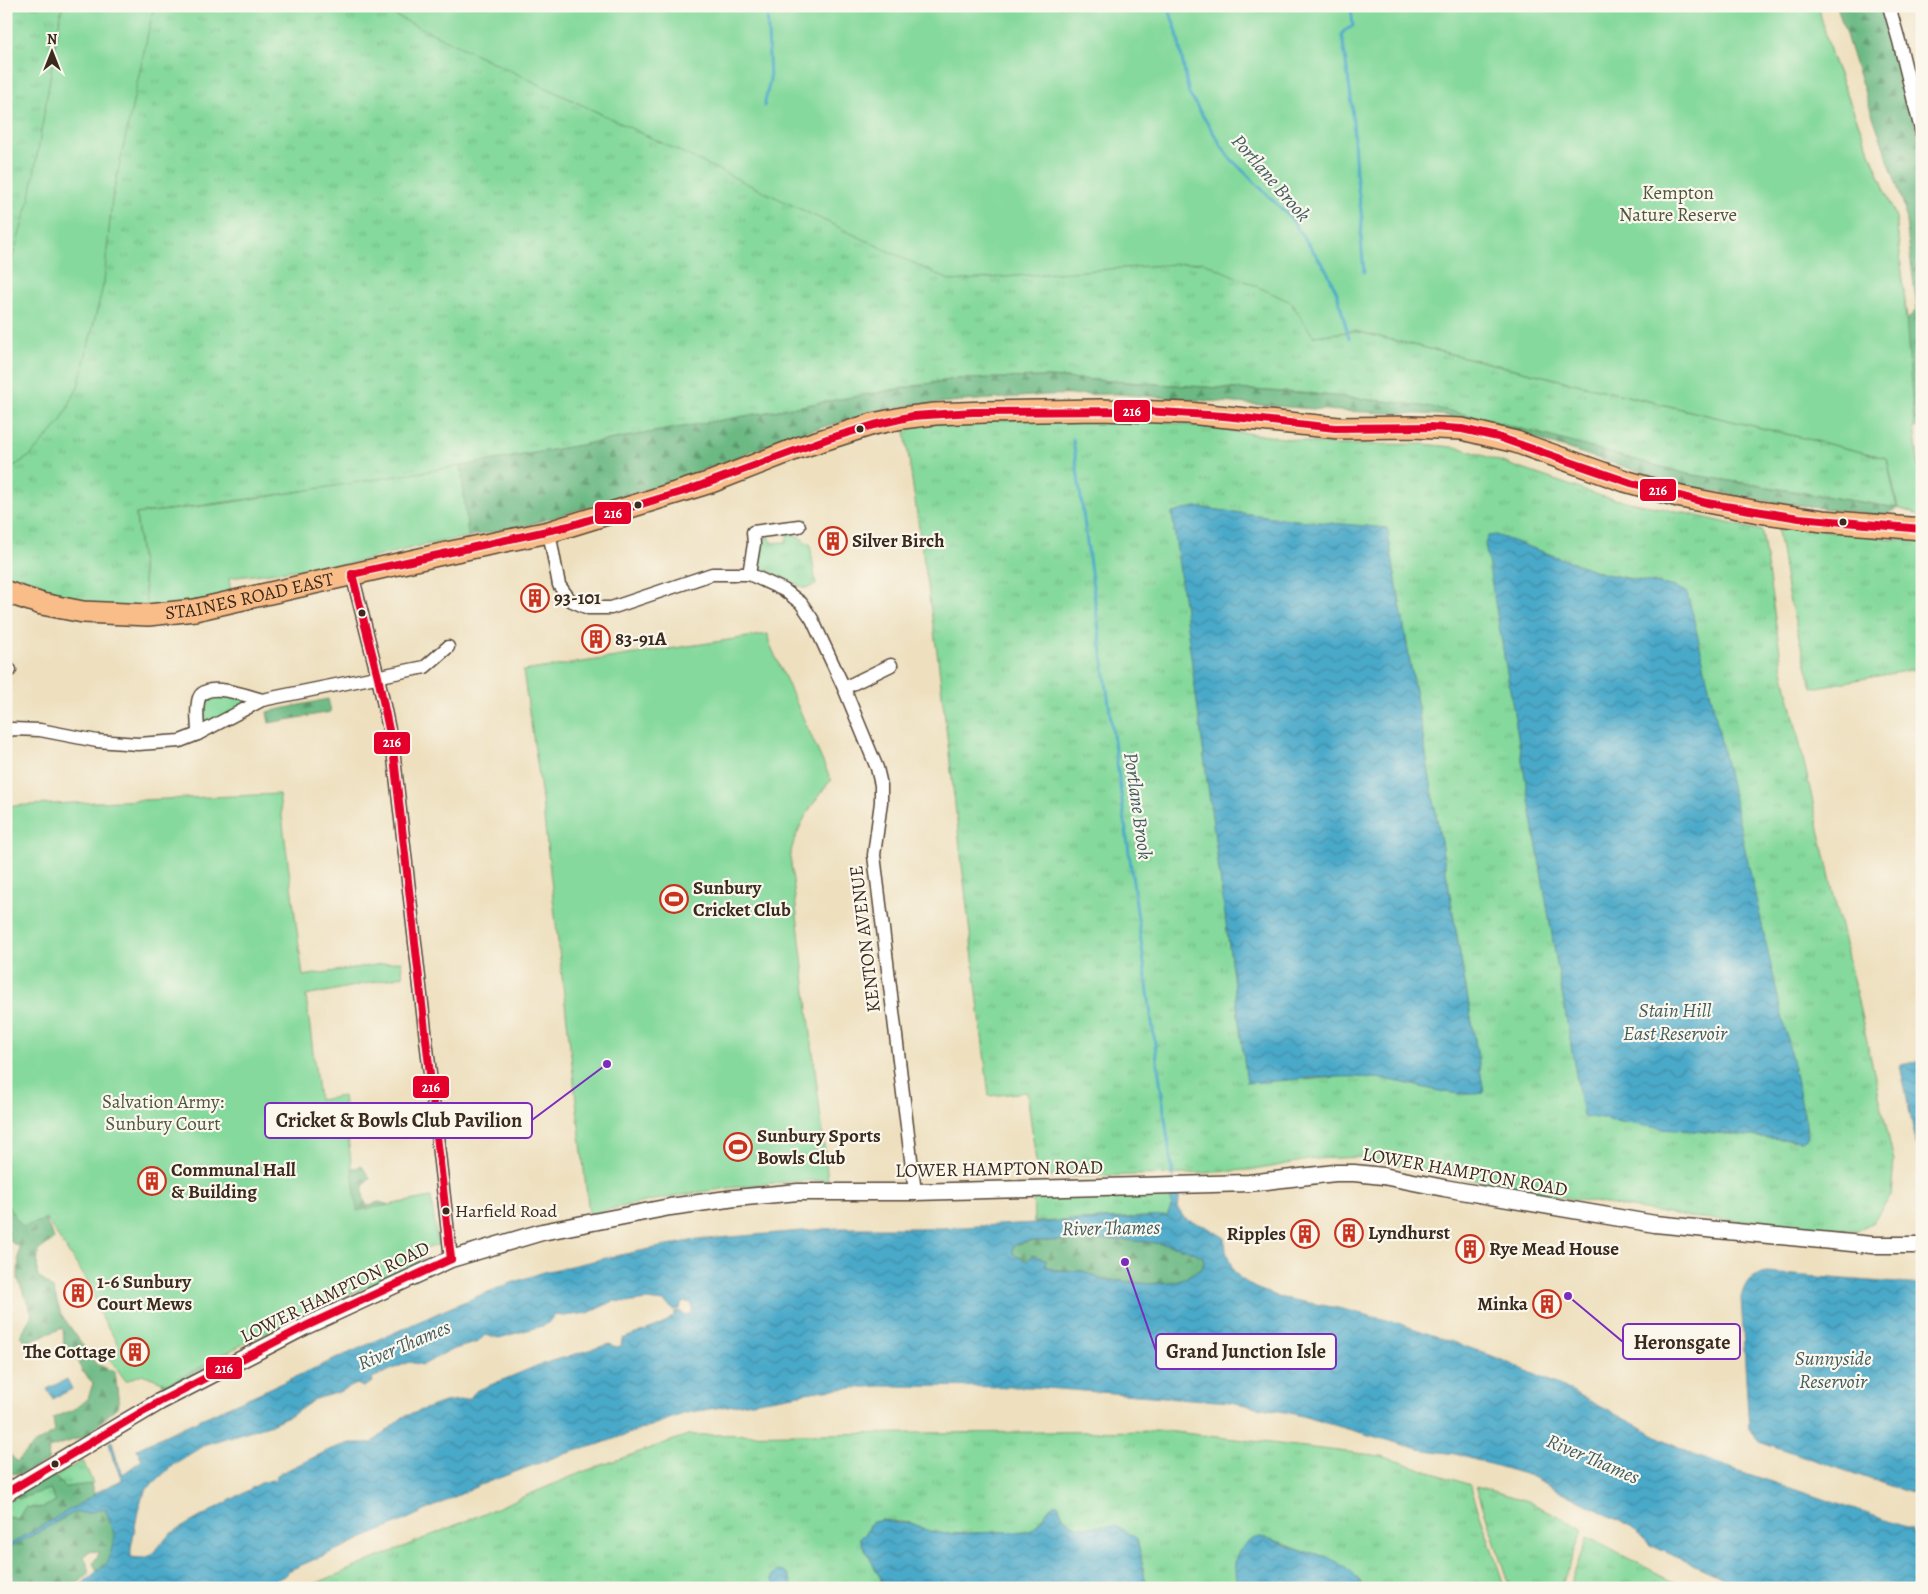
<svg xmlns="http://www.w3.org/2000/svg" width="1928" height="1594" font-family="Alegreya,serif">
<style>
.grass{fill:url(#grass-tufts);stroke:#60825d;fill-rule:evenodd}
.forest{fill:url(#forest-firs);stroke:#547251}
.park{fill:#85d99c;stroke:#60825d}
.water{fill:url(#water-waves);stroke:#426a74;fill-rule:evenodd}
.lines{fill:none;stroke-linecap:round;stroke-linejoin:round}
.stream{stroke:#4aa9c9;stroke-width:3}
.minor-casing{stroke:#564536;stroke-width:15}
.tertiary-casing{stroke:#564536;stroke-width:19}
.trunk-casing{stroke:#564536;stroke-width:24}
.minor{stroke:#fff;stroke-width:12}
.tertiary{stroke:#fff;stroke-width:16}
.trunk{stroke:#f8bd88;stroke-width:21}
.bus-1-casing{stroke:#fbf7ec;stroke-width:11}
.bus-1{stroke:#e4002b;stroke-width:8}
.bus-dot{fill:#3b2a1e;stroke:#fbf7ec;stroke-width:2}
.labels{text-anchor:middle;dominant-baseline:central;stroke-width:4.5;stroke-linejoin:round;paint-order:stroke}
.bus-label{font-size:18px;fill:#3b2a1e;stroke:#fbf7ec;text-anchor:start}
.park-label{font-size:19px;fill:#4e563e;stroke:#fbf7ec}
.poi-label{font-size:19px;font-weight:bold;fill:#3b2a1e;stroke:#fbf7ec;text-anchor:start}
.street-label{font-size:19px;fill:#3b2a1e;stroke:#fbf7ec}
.water-label{font-size:20px;font-style:italic;fill:#415d62;stroke:#fbf7ec}
.leader{fill:none;stroke:#7b2cbf;stroke-width:2}
.callout-dot{fill:#7b2cbf;stroke:#fbf7ec;stroke-width:2}
.callout{fill:#fbf7ec;stroke:#7b2cbf;stroke-width:2}
.callout-label{font-size:20px;text-anchor:middle;font-weight:bold;fill:#3b2a1e}
.line-badge{stroke:#fbf7ec;stroke-width:2}
.badge-label{font-size:14px;text-anchor:middle;font-weight:bold;fill:#fff}
</style>
<defs>
<pattern id="grass-tufts" width="24" height="20" patternUnits="userSpaceOnUse" patternTransform="scale(1.25)"><rect width="24" height="20" fill="#85d99c"/><path d="M3 7l-1-3M5 7V3M7 7l1-3M15 17l-1-3M17 17v-4M19 17l1-3" fill="none" stroke="#74ba86"/></pattern>
<pattern id="forest-firs" width="22" height="20" patternUnits="userSpaceOnUse" patternTransform="scale(1.25)"><rect width="22" height="20" fill="#6cb984"/><path d="M5 1l3.5 6h-7zM16 11l3.5 6h-7z" fill="#5a976b"/></pattern>
<pattern id="water-waves" width="16" height="10" patternUnits="userSpaceOnUse" patternTransform="scale(1.25)"><rect width="16" height="10" fill="#4aa9c9"/><path d="M0 5q4-4 8 0t8 0" fill="none" stroke="#3f8aa3"/></pattern>
</defs>
<rect width="100%" height="100%" fill="#fbf7ec"/>
<filter id="ink" filterUnits="userSpaceOnUse"><feTurbulence type="fractalNoise" baseFrequency=".02" numOctaves="2"/><feDisplacementMap in="SourceGraphic" scale="10" xChannelSelector="R" yChannelSelector="G"/><feConvolveMatrix kernelMatrix="1 2 1 2 8 2 1 2 1" color-interpolation-filters="sRGB"/></filter>
<filter id="wash" filterUnits="userSpaceOnUse"><feTurbulence type="fractalNoise" baseFrequency=".0096" numOctaves="4" result="noise"/><feDisplacementMap in="SourceGraphic" scale="20" xChannelSelector="R" yChannelSelector="G"/><feGaussianBlur stdDeviation="1.12" result="paint"/><feColorMatrix in="noise" values="0 0 0 0 0 0 0 0 0 0 0 0 0 0 0 0 0 1.4 0 .05"/><feComposite in="paint" operator="in"/></filter>
<g filter="url(#wash)">
<rect width="100%" height="100%" fill="#eee0bf"/>
<g class="grass">
<path d="M6,6H1138L1176,103L1313,336L1355,331L1888,458L1898,508L1687,474L1485,419L1445,410L1402,403L1314,394L1048,377L955,379C682,426 411,480 136,514L148,615L6,592V197L10,144L6,117Z"/>
<path d="M1059,417L1138,418L1333,445L1423,444L1461,448L1604,497L1681,512L1762,531L1782,665L1894,1161L1891,1196L1872,1223L1857,1230L1688,1217L1543,1194L1363,1157L1313,1159L1260,1169L1189,1174L1038,1177L1027,1092L989,1096L938,659L904,425ZM1195,507L1296,520L1387,528L1484,1093L1376,1078L1347,1076L1305,1080ZM1495,535L1605,574L1676,587L1802,1141L1652,1127Z"/>
<path d="M1777,524L1894,539H1922V668L1812,688L1788,594Z"/>
<path d="M793,533L810,544L816,585L805,588L759,567L763,538L769,537L772,543L786,542L788,534Z"/>
<path d="M1169,1193L1172,1205L1168,1216L1034,1222L1033,1194Z"/>
<path d="M1166,1431L1382,1456L1470,1485L1505,1588H1363L1360,1581L1349,1570L1321,1555L1302,1551L1272,1539L1243,1585L1244,1588H1147L1137,1539L1073,1525L1063,1517L1057,1504H1053L1036,1526L1030,1531L946,1534L930,1531L911,1523L882,1520L869,1525L865,1535L860,1537V1540L881,1579V1588H793L789,1576L772,1580L777,1588H305L585,1471L688,1435Z"/>
<path d="M83,1461L93,1483L6,1538V1503Z"/>
<path d="M1476,1486L1528,1501L1583,1529L1561,1588H1510Z"/>
<path d="M1587,1537L1686,1588H1569Z"/>
</g>
<g class="forest">
<path d="M1837,6H1884L1922,150V429L1914,427L1922,496V518L1911,512L1898,508L1882,516L1759,500L1685,486L1499,427L1442,415L1340,411L1117,394L1046,395L949,402L892,408L794,435L679,479L532,524L468,537L461,466L955,379L1048,377L1314,394L1402,403L1445,410L1485,419L1687,474L1897,508L1887,458L1355,331L1313,336L1826,37L1832,57L1896,218L1907,320L1917,309L1904,206L1856,67Z"/>
<path d="M328,699L331,712L269,723L267,712Z"/>
<path d="M6,1130L54,1239L38,1251L37,1275L53,1289L61,1314L96,1364L115,1372L119,1405L86,1436L49,1448L48,1461L23,1473L6,1474V1450L17,1462L33,1445L55,1432L53,1418L73,1410L88,1399L93,1383L82,1371L75,1356L64,1347L63,1328L26,1342L21,1335L32,1314L18,1279L19,1247L6,1239Z"/>
<path d="M361,1165L370,1178C360,1186 362,1195 367,1206L379,1202L400,1208L399,1223L327,1211L347,1167L357,1168Z"/>
<path d="M1124,1240C1147,1242 1184,1244 1203,1257L1204,1263L1201,1269L1180,1281L1150,1284L1100,1279L1083,1271L1055,1270L1027,1261L1016,1256L1013,1253V1247L1017,1244L1030,1241Z"/>
<path d="M216,1354L218,1359L207,1367L168,1388L162,1385V1381L154,1377Z"/>
<path d="M49,1471L65,1487L91,1484L94,1495L127,1503L117,1572L99,1575L93,1563L100,1552L89,1551L84,1557L90,1571C83,1580 79,1585 67,1585L64,1588H35L39,1585L34,1582L18,1588H6V1528L8,1517L18,1519L25,1507L40,1508L56,1502L50,1489L18,1499L14,1492Z"/>
</g>
<g class="park">
<path d="M62,6H154L112,199L104,282L78,387L60,423L30,456L6,471V280L30,198Z"/>
<path d="M375,6H1818L1832,57L1896,218L1904,291L1914,427L1922,496V518L1911,512L1898,508L1887,458L1355,331L1313,336L1291,302L1203,262L951,281Z"/>
<path d="M6,117L10,144L6,197Z"/>
<path d="M461,466L468,537L424,545L352,563L229,578L232,602L148,615L136,514L226,503Z"/>
<path d="M768,634L769,642L831,780C812,803 797,826 790,855L828,1180C748,1182 667,1196 589,1214L540,783L523,671Z"/>
<path d="M206,691L262,700L198,734Z"/>
<path d="M279,794L303,976L401,961L403,976L306,996L319,1100L343,1096L357,1211L431,1197L438,1245L422,1250L425,1256L415,1265L249,1341L168,1384L142,1374L126,1381L108,1357L120,1347L96,1308L93,1289L46,1219L23,1227L6,1203V806Z"/>
</g>
<g class="water">
<path d="M1195,507L1296,520L1387,528L1484,1093C1448,1099 1410,1081 1374,1078C1332,1074 1289,1081 1247,1083L1172,513Z"/>
<path d="M1496,535L1605,574L1676,587L1687,593L1693,615L1804,1114L1808,1137L1802,1141L1652,1127L1583,1116L1485,544L1488,536Z"/>
<path d="M1922,1061V1172L1900,1065Z"/>
<path d="M1180,1192L1178,1209L1185,1219L1207,1227L1225,1238L1226,1251L1233,1270L1240,1278L1255,1288L1277,1296V1297L1338,1308L1395,1322L1490,1355L1557,1384L1698,1457L1912,1529V1532L1922,1536V1588H1738L1717,1575L1650,1545L1633,1528L1531,1476L1455,1454L1418,1449L1295,1414L1230,1402L1032,1387L880,1386L824,1390L686,1413L600,1444L561,1455L480,1485L403,1521L290,1570L284,1576L260,1588H77L108,1562L115,1537L105,1508L90,1513H73L6,1550V1547L94,1495L96,1492L122,1480L113,1459L109,1442L112,1441L117,1461L123,1474L142,1460L137,1449L172,1432L456,1305L508,1284L544,1272L615,1256L695,1240L837,1228H941L1167,1216L1172,1205L1169,1194ZM1124,1240C1147,1242 1184,1244 1203,1257L1204,1263L1201,1269L1180,1281L1150,1284L1100,1279L1083,1271L1055,1270L1045,1266L1046,1260L1033,1255L1027,1261L1016,1256L1013,1253V1247L1017,1244L1030,1241ZM646,1300L664,1302L674,1310L679,1309C681,1302 686,1300 692,1304C694,1314 686,1318 680,1311L674,1312V1316L663,1324L622,1339L621,1346L616,1347L610,1344L539,1365L476,1391L469,1399L444,1402L403,1417L372,1443H350L331,1449L277,1475L276,1479L261,1483L170,1534L150,1556L141,1558L131,1557V1548L139,1506L142,1498L147,1489L174,1464L206,1444L269,1425L295,1413L315,1399L339,1392L357,1384L363,1387L373,1382L372,1378L409,1362L423,1365L448,1351L478,1342L485,1335L499,1338L542,1326L548,1323L554,1315L564,1316L588,1313L614,1301L632,1302Z"/>
<path d="M1767,1273L1922,1285V1497L1759,1441L1749,1429L1741,1298C1745,1282 1750,1275 1767,1273Z"/>
<path d="M67,1379L72,1389L53,1399L47,1389Z"/>
<path d="M1053,1504H1058C1060,1508 1061,1514 1064,1518C1077,1532 1096,1525 1113,1526C1121,1527 1130,1534 1137,1539L1147,1588H881V1579L860,1540V1537L865,1535L869,1525L873,1522L882,1520L897,1523H911L930,1531L946,1534L1030,1531L1036,1526Z"/>
<path d="M1261,1537C1275,1539 1287,1546 1301,1551C1308,1553 1314,1553 1321,1555C1337,1560 1356,1572 1363,1588H1244L1236,1580C1234,1564 1233,1555 1246,1544C1251,1539 1254,1538 1261,1537Z"/>
<path d="M778,1571C789,1572 790,1578 793,1588H777L772,1580V1575Z"/>
</g>
<g class="lines">
<g class="stream">
<path d="M1168,6L1177,33L1189,94L1228,156L1289,216L1327,271L1337,293L1349,338"/>
<path d="M1351,6L1353,26L1344,31L1342,35L1352,105L1356,173L1362,219L1361,239L1364,272"/>
<path d="M764,106L770,80L767,6"/>
<path d="M1073,439L1173,1177"/>
</g>
</g>
</g>
<g filter="url(#ink)">
<g class="lines">
<defs>
<g id="minor">
<path d="M1889,6L1899,41L1922,134"/>
<path d="M549,532L559,585L570,600L588,608H611L712,574H749L784,590L801,603L812,619L844,688L877,768L881,785V802L874,855L915,1192"/>
<path d="M352,574L378,677L393,749L451,1259"/>
<path d="M749,574L754,544L753,532L799,526"/>
<path d="M6,669L10,670"/>
<path d="M844,688L891,665"/>
<path d="M6,732L12,729L40,730L97,741L138,744L180,741L198,734L262,700L425,667L448,647"/>
<path d="M198,734C198,723 196,712 198,702C201,678 248,696 262,700"/>
</g>
<path id="tertiary" d="M6,1493L159,1402L306,1326L451,1259L542,1232L670,1207L735,1198L798,1192H915L1249,1183L1335,1173H1354L1383,1176L1444,1188L1655,1224L1872,1245H1922"/>
<g id="trunk">
<path id="s1" d="M6,592L42,604L83,612L148,615L195,610L451,552L549,532L711,482L798,448L873,424L902,418L935,414L985,412L1100,410L1188,413L1339,428L1411,427L1462,429L1516,442L1625,481L1681,497L1759,512L1823,521L1922,529"/>
</g>
</defs>
<use href="#minor" class="minor-casing"/>
<use href="#tertiary" class="tertiary-casing"/>
<use href="#trunk" class="trunk-casing"/>
<use href="#minor" class="minor"/>
<use href="#tertiary" class="tertiary"/>
<use href="#trunk" class="trunk"/>
<defs>
<g id="bus-1">
<path d="M352,574L569,526L691,489L827,439L874,425L913,416L973,412L1145,411L1224,416L1335,428L1430,427L1462,429L1498,437L1631,483L1707,503L1799,518L1922,529"/>
<path d="M352,574L378,677L393,749L451,1259"/>
<path d="M6,1493L159,1402L306,1326L451,1259"/>
</g>
</defs>
<use href="#bus-1" class="bus-1-casing"/>
<use href="#bus-1" class="bus-1"/>
</g>
</g>
<defs>
<symbol id="building-ring" viewBox="-11 -11 22 22"><circle r="9.5" fill="#fbf7ec" stroke="#c8321e" stroke-width="1.5"/><path d="M-4-6H4V6H1V3H-1V6H-4ZM-2.5-4.3h1.7v1.8h-1.7ZM.8-4.3h1.7v1.8H.8ZM-2.5-1h1.7V.8h-1.7ZM.8-1h1.7V.8H.8Z" fill="#c8321e"/></symbol>
<symbol id="stadium-ring" viewBox="-11 -11 22 22"><circle r="9.5" fill="#fbf7ec" stroke="#c8321e" stroke-width="1.5"/><path d="M0-5a6.5 5 0 1 0 0 10a6.5 5 0 1 0 0-10ZM-3.5-1.8h7v3.6h-7Z" fill="#c8321e"/></symbol>
</defs>
<g fill-rule="evenodd">
<use href="#building-ring" x="817" y="525" width="32" height="32"/>
<use href="#building-ring" x="519" y="582" width="32" height="32"/>
<use href="#building-ring" x="580" y="623" width="32" height="32"/>
<use href="#stadium-ring" x="658" y="883" width="32" height="32"/>
<use href="#stadium-ring" x="722" y="1131" width="32" height="32"/>
<use href="#building-ring" x="136" y="1165" width="32" height="32"/>
<use href="#building-ring" x="1333" y="1217" width="32" height="32"/>
<use href="#building-ring" x="1289" y="1218" width="32" height="32"/>
<use href="#building-ring" x="1454" y="1233" width="32" height="32"/>
<use href="#building-ring" x="62" y="1277" width="32" height="32"/>
<use href="#building-ring" x="1531" y="1288" width="32" height="32"/>
<use href="#building-ring" x="119" y="1336" width="32" height="32"/>
</g>
<g class="bus-dot">
<circle cx="860" cy="429" r="4.5"/>
<circle cx="638" cy="505" r="4.5"/>
<circle cx="1843" cy="522" r="4.5"/>
<circle cx="362" cy="613" r="4.5"/>
<circle cx="446" cy="1211" r="4.5"/>
<circle cx="55" cy="1464" r="4.5"/>
</g>
<g class="labels">
<g class="bus-label">
<text x="455" y="1211">Harfield Road</text>
</g>
<g class="park-label">
<text x="1678" y="193">Kempton<tspan x="1678" dy="22">Nature Reserve</tspan></text>
<text x="163" y="1102">Salvation Army:<tspan x="163" dy="22">Sunbury Court</tspan></text>
</g>
<g class="poi-label">
<text x="852" y="541">Silver Birch</text>
<text x="554" y="598">93-101</text>
<text x="615" y="639">83-91A</text>
<text x="693" y="888">Sunbury<tspan x="693" dy="22">Cricket Club</tspan></text>
<text x="757" y="1136">Sunbury Sports<tspan x="757" dy="22">Bowls Club</tspan></text>
<text x="171" y="1170">Communal Hall<tspan x="171" dy="22">&amp; Building</tspan></text>
<text x="1368" y="1233">Lyndhurst</text>
<text x="1286" y="1234" text-anchor="end">Ripples</text>
<text x="1489" y="1249">Rye Mead House</text>
<text x="97" y="1282">1-6 Sunbury<tspan x="97" dy="22">Court Mews</tspan></text>
<text x="1528" y="1304" text-anchor="end">Minka</text>
<text x="116" y="1352" text-anchor="end">The Cottage</text>
</g>
<g class="street-label">
<text stroke="none"><textPath href="#s1" startOffset="248">STAINES ROAD EAST</textPath></text>
<text transform="translate(865 939) rotate(-97)">KENTON AVENUE</text>
<text transform="translate(999 1169) rotate(-1)">LOWER HAMPTON ROAD</text>
<text transform="translate(1465 1172) rotate(10)">LOWER HAMPTON ROAD</text>
<text transform="translate(335 1292) rotate(-26)">LOWER HAMPTON ROAD</text>
</g>
<g class="water-label">
<text transform="translate(1271 178) rotate(49)">Portlane Brook</text>
<text transform="translate(1138 806) rotate(82)">Portlane Brook</text>
<text x="1675" y="1010">Stain Hill<tspan x="1675" dy="23">East Reservoir</tspan></text>
<text transform="translate(1111 1228) rotate(-1)">River Thames</text>
<text transform="translate(404 1345) rotate(-23)">River Thames</text>
<text x="1833" y="1358">Sunnyside<tspan x="1833" dy="23">Reservoir</tspan></text>
<text transform="translate(1593 1459) rotate(23)">River Thames</text>
</g>
</g>
<path class="leader" d="M607 1064L532 1120M1568 1296L1623 1342M1125 1262L1156 1351"/>
<g class="callout-dot">
<circle cx="607" cy="1064" r="5"/>
<circle cx="1568" cy="1296" r="5"/>
<circle cx="1125" cy="1262" r="5"/>
</g>
<g class="callout">
<rect x="265" y="1103" width="267" height="35" rx="5"/>
<rect x="1623" y="1324" width="117" height="35" rx="5"/>
<rect x="1156" y="1334" width="180" height="35" rx="5"/>
</g>
<g class="callout-label">
<text x="399" y="1127">Cricket &amp; Bowls Club Pavilion</text>
<text x="1682" y="1349">Heronsgate</text>
<text x="1246" y="1358">Grand Junction Isle</text>
</g>
<g class="line-badge">
<rect x="1113" y="399" width="38" height="24" rx="5" fill="#e4002b"/>
<rect x="1639" y="478" width="38" height="24" rx="5" fill="#e4002b"/>
<rect x="594" y="501" width="38" height="24" rx="5" fill="#e4002b"/>
<rect x="373" y="731" width="38" height="24" rx="5" fill="#e4002b"/>
<rect x="412" y="1075" width="38" height="24" rx="5" fill="#e4002b"/>
<rect x="205" y="1356" width="38" height="24" rx="5" fill="#e4002b"/>
</g>
<g class="badge-label">
<text x="1132" y="416">216</text>
<text x="1658" y="495">216</text>
<text x="613" y="518">216</text>
<text x="392" y="747">216</text>
<text x="431" y="1092">216</text>
<text x="224" y="1373">216</text>
</g>
<rect width="1928" height="1594" fill="none" stroke="#fbf7ec" stroke-width="25"/>
<g transform="translate(52 52)" stroke="#fbf7ec" stroke-width="4" paint-order="stroke">
<path d="M0-4L9 19L0 12L-9 19Z" fill="#3b2a1e"/>
<text y="-8" font-size="14" font-weight="bold" text-anchor="middle" fill="#3b2a1e">N</text>
</g>
</svg>
